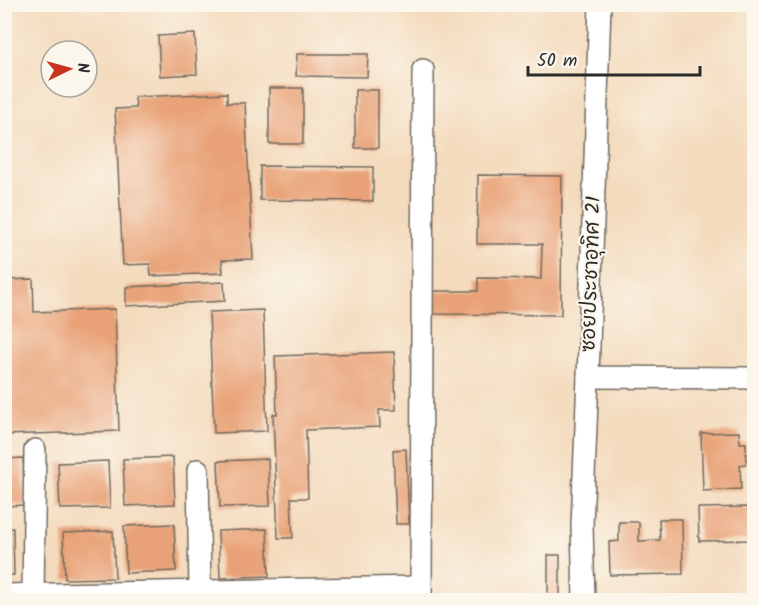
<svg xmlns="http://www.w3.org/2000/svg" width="759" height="605" font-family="Kalam,'Playpen Sans Thai',sans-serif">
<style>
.building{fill:#e9a277}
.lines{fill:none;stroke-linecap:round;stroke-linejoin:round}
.street-casing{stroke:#71695e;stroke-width:24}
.street{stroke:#fff;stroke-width:21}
.labels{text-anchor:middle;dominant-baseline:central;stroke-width:4.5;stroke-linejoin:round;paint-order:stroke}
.street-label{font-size:20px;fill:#2b2b2b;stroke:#fbf7ec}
</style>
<rect width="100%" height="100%" fill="#fbf7ec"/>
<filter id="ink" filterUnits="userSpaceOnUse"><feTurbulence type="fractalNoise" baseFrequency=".0167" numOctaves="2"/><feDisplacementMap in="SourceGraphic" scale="12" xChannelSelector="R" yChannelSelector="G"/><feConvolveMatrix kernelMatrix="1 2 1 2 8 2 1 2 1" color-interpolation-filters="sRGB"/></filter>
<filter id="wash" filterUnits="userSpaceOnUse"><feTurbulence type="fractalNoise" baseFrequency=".008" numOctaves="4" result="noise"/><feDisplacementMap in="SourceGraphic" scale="24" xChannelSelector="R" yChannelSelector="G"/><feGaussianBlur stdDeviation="1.35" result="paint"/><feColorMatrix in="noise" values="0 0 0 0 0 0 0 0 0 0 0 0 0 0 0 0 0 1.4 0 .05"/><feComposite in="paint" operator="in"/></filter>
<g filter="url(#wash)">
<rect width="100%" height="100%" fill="#f4dbbe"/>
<g id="blocks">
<g class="building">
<path d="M195,34L197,74L160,76L158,36Z"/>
<path d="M297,54H368L367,77L296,76Z"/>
<rect x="269" y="88" width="34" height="56"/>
<rect x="355" y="90" width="23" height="58"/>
<path d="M227,93V103H245L253,259L222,260L223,273L151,276L150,264L123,265L115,109L136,108L135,97Z"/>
<path d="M260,166L373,167V201L260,200Z"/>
<path d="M478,175L562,176L561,315L433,314V291H478V278L541,279L542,244H477Z"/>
<path d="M33,279L34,312L115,309L119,431L4,435V280Z"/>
<path d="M224,282L225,301L126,306V287Z"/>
<path d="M263,310L267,431L214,433L209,312Z"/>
<path d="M394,352L396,410H379L380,427L306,430L308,498H291L293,538H278L273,414H277L275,356Z"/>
<path d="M739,432L740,443H746V464L740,465L741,489L703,491L701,433Z"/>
<path d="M406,449L409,524H396L393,450Z"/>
<path d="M173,457L175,504L125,506L123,459Z"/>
<path d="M23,458L25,505L4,506V459Z"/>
<path d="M268,459L270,506L220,507L218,461Z"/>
<path d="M108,461L110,508L60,509L58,463Z"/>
<path d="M750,507L751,540L699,541L698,508Z"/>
<path d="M659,519H682L683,574L610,575L609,542L619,541V522H639V541L660,540Z"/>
<path d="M174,524L176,571L126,573L124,526Z"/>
<path d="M13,528L14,575H4V529Z"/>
<path d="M267,529L269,576L220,578L218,531Z"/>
<path d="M113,531L115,578L65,579L63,533Z"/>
<rect x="548" y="555" width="12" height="42"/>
</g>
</g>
</g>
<g filter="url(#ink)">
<use href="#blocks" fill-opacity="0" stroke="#71695e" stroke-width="1.5"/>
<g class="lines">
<defs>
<g id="street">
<path d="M600,4L588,377L754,378"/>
<path d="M198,470L200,591"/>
<path d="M33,594L35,450"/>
<path d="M4,595L421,587"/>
<path d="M421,600L423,70"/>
<path d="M584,600L582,526L588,377"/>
</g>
</defs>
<use href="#street" class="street-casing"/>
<use href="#street" class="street"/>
</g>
</g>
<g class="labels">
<g class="street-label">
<text transform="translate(592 274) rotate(-88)">ซอยประชาอุทิศ 21</text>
</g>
</g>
<rect width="759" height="605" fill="none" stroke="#fbf7ec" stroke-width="24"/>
<g transform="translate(69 69) rotate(85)"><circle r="28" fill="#fbf7ec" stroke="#a8a59f" stroke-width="1.5"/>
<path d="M0-4.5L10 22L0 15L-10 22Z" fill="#c8321e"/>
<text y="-9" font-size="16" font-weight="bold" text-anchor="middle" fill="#2b2b2b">N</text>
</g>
<path d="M528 66v9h172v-9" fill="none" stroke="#2b2b2b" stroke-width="3"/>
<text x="537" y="66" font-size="18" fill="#2b2b2b" stroke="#fbf7ec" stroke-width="4.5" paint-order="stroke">50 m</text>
</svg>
